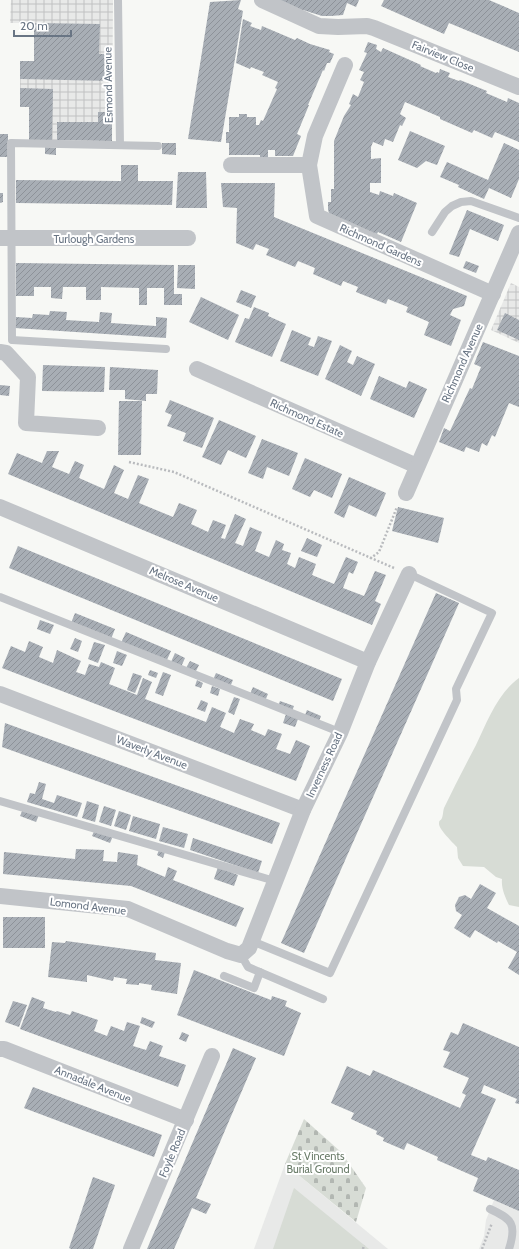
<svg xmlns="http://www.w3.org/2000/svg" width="519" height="1249" font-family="Cabin,sans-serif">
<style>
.built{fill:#e8e9e8}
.industrial{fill:url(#industrial-grid)}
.grass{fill:#d7dcd5}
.cemetery{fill:url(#cemetery-stones)}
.building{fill:url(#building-hatch)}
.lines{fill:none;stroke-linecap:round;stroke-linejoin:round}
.path{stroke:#b9bbbe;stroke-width:2.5;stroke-dasharray:2 2;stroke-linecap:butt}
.service{stroke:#c1c4c8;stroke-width:8}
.minor{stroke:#c1c4c8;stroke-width:16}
.labels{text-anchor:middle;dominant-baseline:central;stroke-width:4;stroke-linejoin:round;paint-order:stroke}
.street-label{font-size:11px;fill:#697584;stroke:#fff}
.park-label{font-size:11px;fill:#697b68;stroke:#fff}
</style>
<defs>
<pattern id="industrial-grid" width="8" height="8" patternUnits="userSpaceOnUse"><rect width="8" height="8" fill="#e8e9e8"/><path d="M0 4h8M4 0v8" fill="none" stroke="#c0c1c2"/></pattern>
<pattern id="cemetery-stones" width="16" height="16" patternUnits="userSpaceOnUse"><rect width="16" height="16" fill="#d7dcd5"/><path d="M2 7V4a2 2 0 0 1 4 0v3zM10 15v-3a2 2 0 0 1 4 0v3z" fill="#b2b7b2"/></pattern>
<pattern id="building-hatch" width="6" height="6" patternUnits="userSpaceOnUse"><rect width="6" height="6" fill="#a8aeb5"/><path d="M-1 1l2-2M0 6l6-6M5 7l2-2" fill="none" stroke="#8d9299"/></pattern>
</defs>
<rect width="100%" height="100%" fill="#f7f8f5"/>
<g class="built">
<path d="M285,1164L388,1249H254Z"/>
<path d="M494,1200L519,1211V1249H479L484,1236L486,1220Z"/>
</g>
<g class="industrial">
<path d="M11,0H113L112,141L29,140V107H20V61H34V23H10Z"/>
<path d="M511,283L519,287V343L491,330Z"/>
</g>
<g class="grass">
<path d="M519,678V907L509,905C505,897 501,888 502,879L496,877L484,867L463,866L458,858L457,847C453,843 439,829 439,824C439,819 440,822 442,818C443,816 443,811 444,808C454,787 465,766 476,745C487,722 498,693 519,678Z"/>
<path d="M294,1188L369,1249H273Z"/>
</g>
<path class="cemetery" d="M304,1119L341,1152L366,1188L356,1222L285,1164Z"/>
<g class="building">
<path d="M241,0L238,9L243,11L221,142L188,139L210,2Z"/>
<path d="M280,0H359L356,7L347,3L343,15L331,16H322L303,10L302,13Z"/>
<path d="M384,0H489L519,13V52L449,23L444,34L381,6Z"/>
<path d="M243,19L252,23L250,26L261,30L262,26L295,40L297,38L310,44L330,50L329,52L334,54L330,63H327L324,71L323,70L308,105H309L297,134L301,136L293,156H275V150H268V159H260V155H229V143H226V132H229V117H239V114H247V117H256V125H259L261,120L263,121L277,89L275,88L278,82L262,75L264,72L251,67L250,69L236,63Z"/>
<path d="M34,23L100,24L99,54H112V81L20,79V61H34Z"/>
<path d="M368,42L377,45L376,49L381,52L383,48L421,65L420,66L436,73L437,72L439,73L440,69L450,73L448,77L459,81L460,80L487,91L486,93L507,102L508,98L519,103V142L495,132L492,138L474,130L472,133L440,119V117L405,102L400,114L406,118L402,126L400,125L393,142L385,139L383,146L373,142L371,147V159L381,158V183H370V192L379,195L380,191L393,196L394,193L417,203L401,242L378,232L377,234L373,233L330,215L328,210V202H331V189H334V141L344,116L351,105L349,104L353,94L358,97L364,82L360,80L364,72L359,70L367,53L364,52Z"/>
<path d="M20,88L53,89L52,140H29V107H20Z"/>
<path d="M98,112H112V141L57,140V122H98Z"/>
<path d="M410,131L445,146L437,165L426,161L417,168L398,160Z"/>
<rect x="0" y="134" width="8" height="23"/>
<path d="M162,143H176V155L162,154Z"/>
<path d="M504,143L519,150V179L511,198L489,188L484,199L458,187L459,185L440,177L447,162L488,180Z"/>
<path d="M45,147L56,148V155L45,154Z"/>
<path d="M121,165H138V181H173L172,205L16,203V180L121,181Z"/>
<path d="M178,172H206L207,208H176Z"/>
<path d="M221,183H275L274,217L467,296L464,306L453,309L450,315L461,320L451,346L424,335L429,322L406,312L408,307L388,299L386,304L356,292L358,287L343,281L341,286L313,274L315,268L298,261L295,267L266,255L269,249L256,244L253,250L236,243L237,208L223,207Z"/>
<path d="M0,193H3V202L0,203Z"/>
<path d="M467,210L504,225L498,241L470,229L459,257L449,254Z"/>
<path d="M466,261L479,266L476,273L463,268Z"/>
<path d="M16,263L174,265V294H182V305H164V288H147V305H139V288L101,287V300H86V287H63L62,299L51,298V287H34V296H16Z"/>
<path d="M178,265H195V289L177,288Z"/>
<path d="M241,290L256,296L251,308L236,302Z"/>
<path d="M201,297L239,315L228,340L189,322Z"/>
<path d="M254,307L269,313L268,316L286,324L272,357L235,342L245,318L249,319Z"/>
<path d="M50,311L67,312L66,320L99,322L100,312L112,313L111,323L156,326V317L167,318L166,338L15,328L16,317L32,318L33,314L49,315Z"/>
<path d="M505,313L519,320V340L497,330Z"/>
<path d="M292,330L311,338L308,345L314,347L318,336L332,341L318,376L280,361Z"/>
<path d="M483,342L519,356V407L509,403L495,437L492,435L487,446L482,443L479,452L466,447L464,452L439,442L444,428L450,431L470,388L472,389L481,367L474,364Z"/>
<path d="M340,345L352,351L347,362L353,365L357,356L375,364L361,396L325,379Z"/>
<path d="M43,365L105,367L104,392L42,391Z"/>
<path d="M110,367L158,370L157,394H146V401L125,399V390H109Z"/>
<path d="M379,376L406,388L409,381L427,389L414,418L370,399Z"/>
<path d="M0,385L10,386L9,396L0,395Z"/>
<path d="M170,400L214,418L202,448L183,441L186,433L167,426L172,415L165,412Z"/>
<path d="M119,401H142L141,455H118Z"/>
<path d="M219,420L256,436L246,458L228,450L221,465L202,457Z"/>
<path d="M262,439L298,453L289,476L267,467L263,479L248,473Z"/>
<path d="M47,451H59L52,467L69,474L75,461L84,465L79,478L104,489L114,465L124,470L114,493L128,499L138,475L149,479L139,503L173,517L179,503L197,510L191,524L208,532L213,520L226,525L221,538L225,539L235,514L246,519L235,543L243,546L250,527L262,532L255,551L269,557L276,540L284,544L282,550L291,553L287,564L295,568L299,557L316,564L312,575L334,584L346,557L358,562L353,574L349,572L343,588L364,596L375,571L386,575L375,601L381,604L372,625L8,474L17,453L42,463Z"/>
<path d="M305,458L342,474L332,498L314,490L310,497L292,489Z"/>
<path d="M349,477L386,493L376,517L349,505L344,518L334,513Z"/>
<path d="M398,507L444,518L438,543L392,531Z"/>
<path d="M307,538L322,545L317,557L301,551Z"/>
<path d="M18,546L342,679L333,701L9,568Z"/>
<path d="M436,593L459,603L304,953L281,943Z"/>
<path d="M75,613L115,629L111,639L71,623Z"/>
<path d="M40,620L54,625L50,634L37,629Z"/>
<path d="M126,632L171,651L166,662L121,643Z"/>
<path d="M75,638L82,641L78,652L70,649Z"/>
<path d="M29,641L43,647L39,657L53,663L57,650L81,661L76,672L85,675L89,664L99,667L101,662L115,668L109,684L137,695L143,678L152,682L145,699L206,722L212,707L226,713L220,727L234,733L240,719L254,724L251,730L265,736L268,729L282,734L276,749L290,754L296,740L310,746L296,781L2,668L11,646L25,652Z"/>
<path d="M94,642L105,645L98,663L88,659Z"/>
<path d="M117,651L127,655L122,666L113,663Z"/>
<path d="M175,653L185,658L181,667L171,662Z"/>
<path d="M190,661L199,665L195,673L186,668Z"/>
<path d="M150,670L158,673L156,678L148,675Z"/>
<path d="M163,672L171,675L163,696L155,693Z"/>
<path d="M133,673L142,676L135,693L127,690Z"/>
<path d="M216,673L233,680L230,687L213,680Z"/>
<path d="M197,680L203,683L201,688L195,686Z"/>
<path d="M212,686L220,689L218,696L210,693Z"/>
<path d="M253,687L268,694L265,701L250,694Z"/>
<path d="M234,697L240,699L234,715L228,712Z"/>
<path d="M201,700L208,703L205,712L197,709Z"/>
<path d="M280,701L294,706L292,711L278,706Z"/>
<path d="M307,710L321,716L319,721L305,715Z"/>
<path d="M286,714L298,719L295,727L283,723Z"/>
<path d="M5,723L280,823L272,844L2,747Z"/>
<path d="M39,782L46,784L42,799L54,803L57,795L82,803L77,817L27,802L30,793L35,794Z"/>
<path d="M87,801L99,805L95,822L82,818Z"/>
<path d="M104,806L116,810L111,826L99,822Z"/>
<path d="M23,809L39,815L36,822L20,816Z"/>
<path d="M119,811L131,815L126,830L114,826Z"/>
<path d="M133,816L160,824L156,839L129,831Z"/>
<path d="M163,827L188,834L184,848L159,841Z"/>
<path d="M95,829L113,836L110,843L92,836Z"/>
<path d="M193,838L262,861L258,873L190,850Z"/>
<path d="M76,849L104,850L103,861L117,862L118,852L138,855L137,865L165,877L168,867L177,871L173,880L244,908L236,927L131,886L3,874L4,852L75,859Z"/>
<path d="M159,850L165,852L163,858L157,855Z"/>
<path d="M218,867L238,875L234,886L214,879Z"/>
<path d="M480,884L496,893L487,908L519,926V975L508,968L517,952L498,941L497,943L475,930L470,938L454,928L462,915L456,911L455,905L459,897L465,895L471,899Z"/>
<rect x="3" y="917" width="42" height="31"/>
<path d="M66,941L156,953L155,960L181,963L177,994L151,990L152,985L139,983V985L126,984L127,979L114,977L113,981L87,975V982L48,977L52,942L65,943Z"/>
<path d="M194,970L271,1000L272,996L287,1001L285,1006L301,1013L284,1056L177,1015Z"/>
<path d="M32,997L45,1002L43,1008L56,1012L57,1011L70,1015L72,1011L98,1020L94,1031L107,1036L111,1026L124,1031L127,1022L140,1026L133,1046L146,1050L150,1041L163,1046L159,1056L186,1065L178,1087L20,1029Z"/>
<path d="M13,1001L27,1005L19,1027L5,1022Z"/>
<path d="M142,1017L155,1022L152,1028L140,1023Z"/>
<path d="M463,1023L519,1047V1104L515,1103L517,1099L484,1085L481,1093L496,1099L471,1155L486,1161L488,1157L519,1170V1211L473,1191L478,1178L437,1160L438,1157L407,1143L404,1150L383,1141L384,1138L376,1134L377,1131L351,1119L354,1113L331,1103L347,1066L370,1076L373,1070L460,1108L466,1095L462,1093L469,1078L443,1067L450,1052L443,1050L451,1032L458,1035Z"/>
<path d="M182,1032L189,1035L186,1042L179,1039Z"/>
<path d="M233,1048L256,1058L196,1198L211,1204L206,1214L192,1208L174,1249H147Z"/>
<path d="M33,1087L162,1135L154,1157L24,1108Z"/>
<path d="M93,1177L115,1185L93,1249H71L69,1248Z"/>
</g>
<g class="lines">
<g class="path">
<path d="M129,462L174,472L371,558"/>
<path d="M394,568L371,558L379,552L397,507"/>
<path d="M363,1249L364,1245"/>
<path d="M482,1249L492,1223"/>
</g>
<g class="service">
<path d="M118,0L120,145"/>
<path d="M158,146L11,143L12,340L166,349"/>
<path d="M432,232L445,212L452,206L461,202L471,201L519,218"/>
<path d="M0,597L332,729L340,733"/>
<path d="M0,801L268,879L276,883"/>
<path d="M252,941L330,973L457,700L456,689L492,613L409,574"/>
<path d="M241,955L248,967L323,999"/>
<path d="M224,976L254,988L260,972"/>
<path d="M490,1209C512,1219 517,1224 509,1249"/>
</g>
<g class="minor">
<path d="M262,0L319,26L338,27L367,26L374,28L519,87"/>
<path d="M345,65L315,136L309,165L317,216L493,294"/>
<path d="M231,165H309"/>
<path d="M0,238H188"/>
<path d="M0,352L6,353L28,377L26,423L98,428"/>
<path d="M197,369L417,466"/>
<path d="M406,493L519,233"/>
<path d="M0,507L368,662"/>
<path d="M0,694L303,810"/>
<path d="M0,896L128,909L227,951L241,955L249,948L303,810L340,733L368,662L409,574"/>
<path d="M0,1049H4L186,1120"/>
<path d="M131,1249L212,1056"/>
</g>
</g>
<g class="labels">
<g class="street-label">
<text transform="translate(443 56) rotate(22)">Fairview Close</text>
<text transform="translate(108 85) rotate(-91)">Esmond Avenue</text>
<text x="94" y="239">Turlough Gardens</text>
<text transform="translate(381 245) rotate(24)">Richmond Gardens</text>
<text transform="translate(462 363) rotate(-66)">Richmond Avenue</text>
<text transform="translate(307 418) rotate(24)">Richmond Estate</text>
<text transform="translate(184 584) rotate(23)">Melrose Avenue</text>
<text transform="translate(152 752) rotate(21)">Waverly Avenue</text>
<text transform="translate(324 765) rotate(-65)">Inverness Road</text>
<text transform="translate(88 906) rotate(7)">Lomond Avenue</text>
<text transform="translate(93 1084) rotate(22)">Annadale Avenue</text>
<text transform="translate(172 1153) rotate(-67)">Foyle Road</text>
</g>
<g class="park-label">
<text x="318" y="1156">St Vincents<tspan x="318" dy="13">Burial Ground</tspan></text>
</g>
</g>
<path d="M14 30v6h57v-6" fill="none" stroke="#697584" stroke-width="2"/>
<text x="20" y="30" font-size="12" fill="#697584" stroke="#ffffff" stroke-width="3" paint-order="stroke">20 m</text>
</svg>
